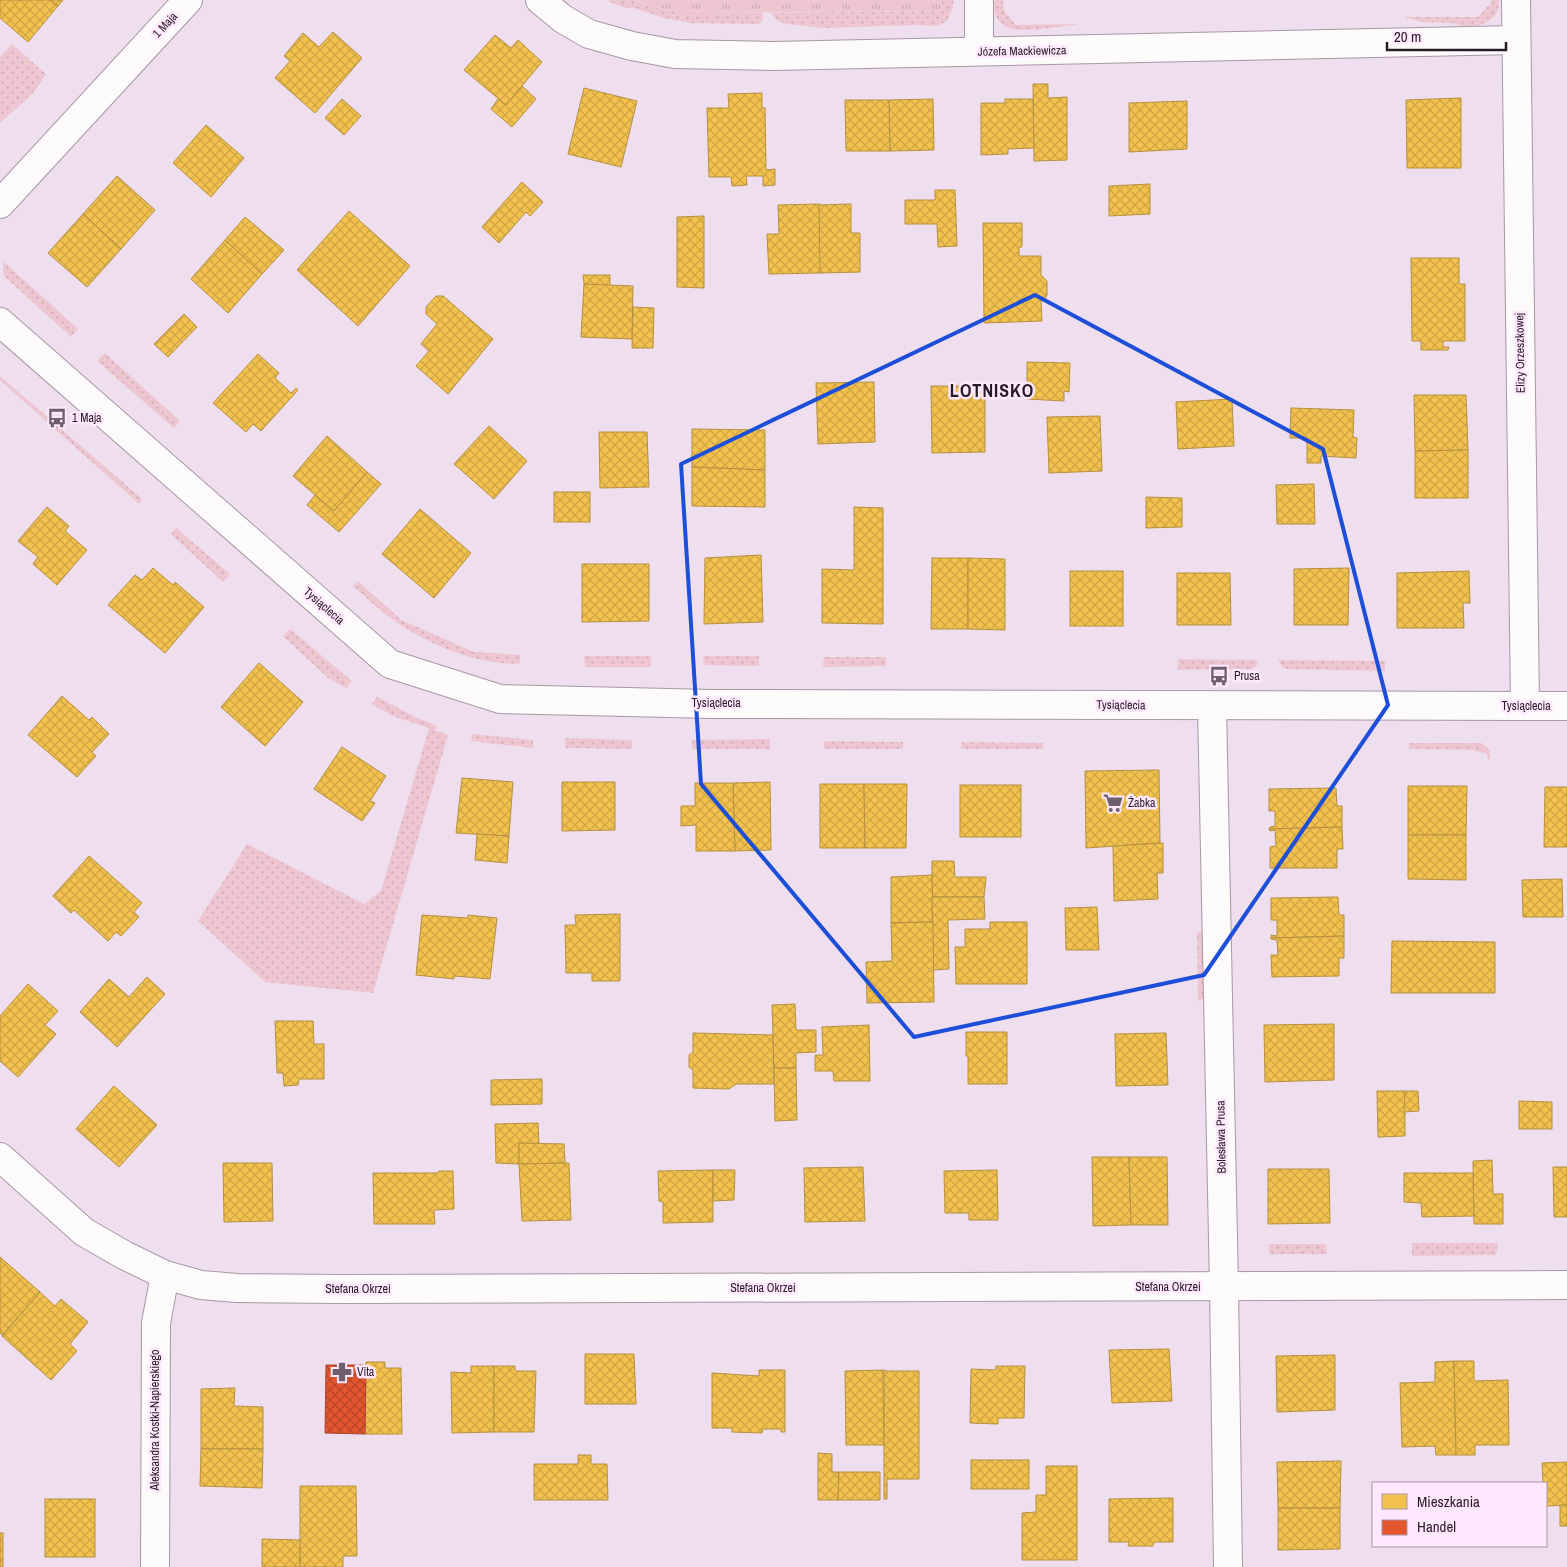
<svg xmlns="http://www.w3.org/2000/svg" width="1567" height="1567" font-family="'Archivo Narrow',sans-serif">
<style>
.grass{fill:url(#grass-dots)}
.park{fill:url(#park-tufts)}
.homes{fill:url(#homes-cross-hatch);stroke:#b59042}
.shops{fill:url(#shops-cross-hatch);stroke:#ab452c}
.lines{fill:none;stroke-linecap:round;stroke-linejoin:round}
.minor-casing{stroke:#a599a4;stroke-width:30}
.minor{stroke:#fdfafc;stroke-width:28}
.marked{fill:none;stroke:#1d4ed8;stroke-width:4;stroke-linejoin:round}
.labels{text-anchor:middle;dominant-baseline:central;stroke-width:5;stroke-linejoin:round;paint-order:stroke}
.street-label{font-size:12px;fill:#271c26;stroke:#ffe7fd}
.poi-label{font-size:12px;fill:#271c26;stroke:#ffe7fd;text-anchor:start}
.district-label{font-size:18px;font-weight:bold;letter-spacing:1px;fill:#271c26;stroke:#ffe7fd}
</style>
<defs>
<pattern id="grass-dots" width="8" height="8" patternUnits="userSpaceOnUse" patternTransform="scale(1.25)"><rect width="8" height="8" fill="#eec6d2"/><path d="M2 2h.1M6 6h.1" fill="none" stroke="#ccaab4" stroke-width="1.8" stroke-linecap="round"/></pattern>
<pattern id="park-tufts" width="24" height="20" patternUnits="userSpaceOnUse" patternTransform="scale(1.25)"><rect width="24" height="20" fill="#eec6d2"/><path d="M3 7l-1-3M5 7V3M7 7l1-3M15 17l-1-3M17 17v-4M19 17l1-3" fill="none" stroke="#ccaab4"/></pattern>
<pattern id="homes-cross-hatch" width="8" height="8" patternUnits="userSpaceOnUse" patternTransform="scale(1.25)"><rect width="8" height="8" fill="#f2c14e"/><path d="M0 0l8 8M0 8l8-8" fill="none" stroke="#d0a544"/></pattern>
<pattern id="shops-cross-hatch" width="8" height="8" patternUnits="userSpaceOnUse" patternTransform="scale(1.25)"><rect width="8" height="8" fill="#e4572e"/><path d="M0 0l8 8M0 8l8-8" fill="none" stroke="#b94727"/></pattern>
</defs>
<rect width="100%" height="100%" fill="#efdeed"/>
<g class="grass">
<path d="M606,0H634L650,6L683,13H762L763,19L759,24L691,23L664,18L634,8L622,7Z"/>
<path d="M942,0H954L952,10L947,21L937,26L915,25L823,28L786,24L775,19L772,13L942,11Z"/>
<path d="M995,0H1003L1004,11L1016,25L1079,24C1067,26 1023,32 1013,29C1000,26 990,13 995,0Z"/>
<path d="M1492,0H1499C1500,19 1486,22 1471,29L1454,23L1422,22L1405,17H1478L1491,3Z"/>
<path d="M12,44L46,74L34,92L0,123V57Z"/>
<path d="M4,262L78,329L71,337L4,276L3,270Z"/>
<path d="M105,353L180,421L174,428L97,361Z"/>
<path d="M0,376L142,499L139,504L0,380Z"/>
<path d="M176,528L230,574L223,582L171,534Z"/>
<path d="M358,581L401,620L474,652L520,655V664C477,664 433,647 398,623C382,613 368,599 353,586Z"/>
<path d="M290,629L352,681L346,688L328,678L283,636Z"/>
<path d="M584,656H651V667H585Z"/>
<path d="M703,656H759V666L704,665Z"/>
<path d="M824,657H886V666L823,667Z"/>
<path d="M1178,659L1258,660L1256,666L1252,669L1178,670Z"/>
<path d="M1278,660L1385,661V671L1284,669Z"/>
<path d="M377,697L417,718L437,726L435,730L448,735L373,993L265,982L198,921L247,844L364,904L381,891L429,728L393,716L372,704Z"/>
<path d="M472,734L533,740V748L471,741Z"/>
<path d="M565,738L632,740V749L565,748Z"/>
<path d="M770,739V749H692V740Z"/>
<path d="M824,741L903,742V749H824Z"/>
<path d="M962,742L1043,743V749H961Z"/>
<path d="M1409,743H1481L1490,750V761L1486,753L1471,750L1409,749Z"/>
<path d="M1197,932L1203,933V999L1198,1001Z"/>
<path d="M1412,1243H1498L1496,1255L1412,1256Z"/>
<path d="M1269,1244H1326L1327,1254H1269Z"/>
</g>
<path class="park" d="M634,0H942L943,11L683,13L650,6Z"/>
<g class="homes">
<path d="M0,0H51L58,6L28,42L0,18Z"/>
<path d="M51,0H63L58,6Z"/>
<path d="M333,32L362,58L315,113L275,78L290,61L284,56L303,33L319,47Z"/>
<path d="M495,35L511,48L518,40L542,62L506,105L464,70Z"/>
<path d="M1033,84H1048V98L1067,97V160L1034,161Z"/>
<path d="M522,86L536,99L512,127L491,109L498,99L506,105Z"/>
<path d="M584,88L637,101L621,167L568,154Z"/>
<path d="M762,93V108H765L766,170L775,169V185L763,186V176H746L747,185L732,186L731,177H709L707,108H729L728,94Z"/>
<path d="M1461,98V168H1407L1406,100Z"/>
<path d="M342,99L361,116L344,135L325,118Z"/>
<path d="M933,99L934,150L890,151L889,100Z"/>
<path d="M1005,99H1033L1034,148L1008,149V154L981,155V103H1005Z"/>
<path d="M845,100H889L890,151H846Z"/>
<path d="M1187,101V149L1129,152V103Z"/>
<path d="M206,125L244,158L211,197L173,163Z"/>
<path d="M117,176L155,210L121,249L83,214Z"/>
<path d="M522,182L543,202L530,216L526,212L499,243L482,227Z"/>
<path d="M1150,184V214L1109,216V186Z"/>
<path d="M935,190H955L957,246L938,247L937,224H905V200H935Z"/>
<path d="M820,204L821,273L769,274L767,234H779L778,205Z"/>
<path d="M851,204V233H860V272L820,273L819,205Z"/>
<path d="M349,211L410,266L358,326L297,270Z"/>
<path d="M83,214L121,249L87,287L48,253Z"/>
<path d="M704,216V288L677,287V217Z"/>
<path d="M245,217L284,250L262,274L225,240Z"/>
<path d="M983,223H1022V247H1019V256H1041V275L1047,281V296L1041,302L1042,321L984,323Z"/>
<path d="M225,240L262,274L228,313L191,279Z"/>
<path d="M1411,258H1459V284H1465V341H1443V347H1449L1448,350H1421V341H1412Z"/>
<path d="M583,275H610V286L584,284Z"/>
<path d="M584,284L633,286L632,339L581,337Z"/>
<path d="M436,296H443L493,339L448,394L416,366L429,351L421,344L437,324L426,314V307Z"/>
<path d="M633,307L654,308L653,348H632Z"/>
<path d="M184,314L197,327L168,357L154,344Z"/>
<path d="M258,354L279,373L275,378L291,393L296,388L298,390L261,431L253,424L246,432L213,403Z"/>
<path d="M1027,362L1070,363L1069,392L1064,391V401L1027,399Z"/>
<path d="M874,382L875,442L818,444L816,383Z"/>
<path d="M931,386H959V392H985V452L932,453Z"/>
<path d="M1414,395H1466L1468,450L1415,451Z"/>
<path d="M1232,399L1234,446L1178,449L1176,402Z"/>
<path d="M1291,408L1354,410L1353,437L1357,438L1356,458L1321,456V463H1307V438H1290Z"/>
<path d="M1100,416L1102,471L1049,473L1047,417Z"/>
<path d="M489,426L527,461L494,499L454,464Z"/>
<path d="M692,429L765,430V470L692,467Z"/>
<path d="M599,432H647L649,487L600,488Z"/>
<path d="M327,436L367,472L334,511L293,476Z"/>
<path d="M1468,450V498H1415V451Z"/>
<path d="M692,467L765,470V507L692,506Z"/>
<path d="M367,472L381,484L339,532L307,505L315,495L334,511Z"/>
<path d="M1314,484L1315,524H1277L1276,485Z"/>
<rect x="554" y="492" width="36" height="30"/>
<path d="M1146,497L1182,498V527L1146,528Z"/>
<path d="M47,507L69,526L65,531L87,550L57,585L33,564L38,557L18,541Z"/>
<path d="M854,507L883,508V624L822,623V569L854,570Z"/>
<path d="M420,509L471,553L434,598L382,554Z"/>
<path d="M761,555L763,622L704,624L705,558Z"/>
<path d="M932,558H968V629H931Z"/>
<path d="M968,558L1005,559V630L968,629Z"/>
<path d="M582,564H649V621L582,622Z"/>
<path d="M153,568L173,585L175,582L204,607L165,653L108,605L135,575L142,580Z"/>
<path d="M1349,568L1348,625H1294V569Z"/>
<rect x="1070" y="571" width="53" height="55"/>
<path d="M1469,571L1470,603H1463L1464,628H1397V573Z"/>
<path d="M1177,573H1230L1231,625H1177Z"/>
<path d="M259,663L303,702L265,746L221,707Z"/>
<path d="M62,696L89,720L92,717L109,734L92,752L96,756L77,777L28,735Z"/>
<path d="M342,747L386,776L370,801L375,803L362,821L314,789Z"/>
<path d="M1159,770L1160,843L1086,848L1085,771Z"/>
<path d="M462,778L513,782L509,836L456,833Z"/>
<path d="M562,782H615V830L562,831Z"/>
<path d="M770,782L771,850L735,851L733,783Z"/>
<path d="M695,783H733L735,851H696V825L681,826V806H695Z"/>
<path d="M820,784H864L865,848H820Z"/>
<path d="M864,784H907L906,848H865Z"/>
<rect x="960" y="785" width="61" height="52"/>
<path d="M1408,786H1467L1466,835H1408Z"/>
<path d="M1545,787H1567V847H1544Z"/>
<path d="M1336,788L1337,806H1342V827L1269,829L1270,827L1275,826V811H1269V789Z"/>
<path d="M1342,827L1343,849H1337V868H1270V847L1276,846L1275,830L1270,831L1269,829Z"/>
<path d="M477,834L509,836L507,863L475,860Z"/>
<path d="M1408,835H1466V880L1408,879Z"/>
<path d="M1163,843V873H1157L1158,899L1114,901L1113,846Z"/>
<path d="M89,856L142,903L134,912L139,917L121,936L116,932L108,941L74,910L71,913L53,896Z"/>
<path d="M932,861H954L955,877H986L984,897H932Z"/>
<path d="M932,875L933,922L891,923V877Z"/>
<path d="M1562,879L1563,917H1523L1522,880Z"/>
<path d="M932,897H984L985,919L948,920L949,969L933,970Z"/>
<path d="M1338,897L1339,915H1344V936L1271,938V935L1277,936V920H1271V898Z"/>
<path d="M1097,907L1099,950H1066L1065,908Z"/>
<path d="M620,914V981H592V973H566L565,925H576L575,915Z"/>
<path d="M422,915L468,918V915L497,918L490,979L454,976V979L416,975Z"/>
<path d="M933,922L934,1002L867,1003L866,962L892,961L891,923Z"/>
<path d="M990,922H1027V984H956L955,947H965V929H990Z"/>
<path d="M1344,936V958H1339V976L1272,977L1271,955H1278L1277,940L1271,939V938Z"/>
<path d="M1392,941L1495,942V993H1391Z"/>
<path d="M147,977L165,994L117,1047L80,1012L109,979L129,997Z"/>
<path d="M28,984L58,1011L45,1025L56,1034L18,1077L0,1061V1016Z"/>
<path d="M795,1004L796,1030H816V1052L796,1053V1068H774L772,1005Z"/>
<path d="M275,1021H313L314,1044H324V1079H299L298,1085L284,1086L283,1073H277Z"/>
<path d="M1334,1024V1080L1265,1082L1264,1025Z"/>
<path d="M869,1025L870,1081H834L833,1071H815V1055H823L822,1027Z"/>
<path d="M966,1032H1007V1084H968V1056H966Z"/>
<path d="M693,1033L773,1035L774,1084H736L729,1089L693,1088V1070L689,1067V1055L693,1052Z"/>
<path d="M1166,1033L1168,1085L1116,1086L1115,1034Z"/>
<path d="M774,1068H796L797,1120L775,1121Z"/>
<path d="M542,1079V1104L491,1105V1080Z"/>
<path d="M114,1086L157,1125L119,1167L76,1129Z"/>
<path d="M1377,1091H1405V1136L1378,1137Z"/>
<path d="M1405,1091H1418L1419,1111L1404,1112Z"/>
<path d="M1519,1101L1552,1102V1129H1519Z"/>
<path d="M538,1123L539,1144L519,1143V1164L496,1163L495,1124Z"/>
<path d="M519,1143L564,1144L565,1163L519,1164Z"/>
<path d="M1092,1157H1129L1131,1225L1093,1226Z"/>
<path d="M1129,1157H1167L1168,1225H1131Z"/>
<path d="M1492,1160L1493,1194H1503V1224H1474L1473,1161Z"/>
<path d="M223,1163H272L273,1221L224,1222Z"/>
<path d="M569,1163L571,1220L522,1221L519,1164Z"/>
<path d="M863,1167L865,1221L805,1222L804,1168Z"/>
<path d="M1553,1167H1567V1217H1554Z"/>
<path d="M1268,1169H1329L1330,1223L1268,1224Z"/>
<path d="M713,1170V1222L663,1223V1202L659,1201L658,1171Z"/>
<path d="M713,1170H735L734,1200L713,1201Z"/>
<path d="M997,1170L998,1220H969V1213H945L944,1171Z"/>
<path d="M439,1171H453L454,1209L434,1210L435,1224H374L373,1173H438Z"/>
<path d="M1404,1173H1473L1474,1216L1422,1217L1421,1203L1404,1202Z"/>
<path d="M0,1257L40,1292L2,1335L0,1333Z"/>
<path d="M40,1292L55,1306L61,1299L88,1322L70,1344L77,1351L51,1380L2,1336Z"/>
<path d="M1169,1349L1172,1401L1112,1403L1109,1350Z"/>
<path d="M585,1354H634L636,1404H585Z"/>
<path d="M1335,1355V1410L1277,1412L1276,1356Z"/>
<path d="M1454,1361L1456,1455H1436L1435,1446L1402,1447L1400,1383L1435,1382V1362Z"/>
<path d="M1454,1361H1474V1381L1508,1380L1509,1445H1475V1455H1456Z"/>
<path d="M366,1362H385V1368H401L402,1434H365Z"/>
<path d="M471,1366H494V1432L452,1433L451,1372L471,1373Z"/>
<path d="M494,1366H515V1371H536L534,1432H494Z"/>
<path d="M996,1366H1025L1024,1418H998V1424L970,1423L971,1369L996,1370Z"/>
<path d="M759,1370H785V1432H781V1429H763L762,1433L732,1432V1428H712V1373L759,1376Z"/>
<path d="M883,1370L884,1445H846L845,1371Z"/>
<path d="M884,1370L887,1371H919V1479H887V1499H884Z"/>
<path d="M235,1388L234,1406L263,1407V1449H201V1389Z"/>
<path d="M201,1449H263L262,1488L200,1486Z"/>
<path d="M818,1453L832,1454V1472H839L838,1500H818Z"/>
<path d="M578,1455H591V1464H607L608,1500H534V1464H578Z"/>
<rect x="971" y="1460" width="58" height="29"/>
<path d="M1341,1461L1340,1508H1278L1277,1462Z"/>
<path d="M1567,1462V1505L1546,1506V1483H1543L1542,1463Z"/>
<path d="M1046,1466H1077V1560H1022V1513L1036,1512V1495H1046Z"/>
<path d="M839,1472H880V1500H838Z"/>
<path d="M300,1486H356L357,1556H343V1567H300Z"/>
<path d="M1173,1498V1542H1154L1153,1546H1128L1129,1542H1109V1499Z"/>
<rect x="45" y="1499" width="50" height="58"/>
<rect x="1560" y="1505" width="7" height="21"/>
<path d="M1278,1508H1340V1549L1278,1550Z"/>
<rect x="0" y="1533" width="3" height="34"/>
<path d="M262,1539L300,1540V1567H262Z"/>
</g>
<path class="shops" d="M326,1365H366L365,1434L325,1433Z"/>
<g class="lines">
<defs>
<g id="minor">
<path d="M540,0L563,19L589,34L632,46L675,54L773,56L1516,40"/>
<path d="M979,0V51"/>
<path d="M1516,0L1525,706"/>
<path d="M0,204L188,0"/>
<path d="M0,322L390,664L500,699L712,704L1567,706"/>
<path d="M1212,706L1224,1287L1228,1567"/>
<path d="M0,1157L84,1232L124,1255L165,1275L201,1285L237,1288L341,1289L1567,1285"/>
<path d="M155,1567L156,1323L165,1275"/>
</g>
</defs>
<use href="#minor" class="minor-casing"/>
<use href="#minor" class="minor"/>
</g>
<path class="marked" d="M1035,295L1323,449L1388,705L1204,975L914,1037L701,784L681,464Z"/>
<defs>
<symbol id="bus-bare" viewBox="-9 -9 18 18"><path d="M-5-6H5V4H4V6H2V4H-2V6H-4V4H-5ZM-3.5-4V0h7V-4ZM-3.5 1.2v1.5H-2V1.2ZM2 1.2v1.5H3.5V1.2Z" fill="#6d606c" stroke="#ffe7fd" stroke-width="2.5" paint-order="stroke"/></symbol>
<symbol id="supermarket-bare" viewBox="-9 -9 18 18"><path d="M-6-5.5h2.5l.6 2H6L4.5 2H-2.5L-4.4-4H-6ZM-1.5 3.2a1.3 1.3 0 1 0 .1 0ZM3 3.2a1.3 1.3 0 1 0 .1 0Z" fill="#6d606c" stroke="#ffe7fd" stroke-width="2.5" paint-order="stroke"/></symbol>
<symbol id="pharmacy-bare" viewBox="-9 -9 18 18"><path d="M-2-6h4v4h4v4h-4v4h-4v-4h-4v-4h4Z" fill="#6d606c" stroke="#ffe7fd" stroke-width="2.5" paint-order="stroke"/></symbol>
</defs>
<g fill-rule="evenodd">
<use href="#bus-bare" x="43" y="404" width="28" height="28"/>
<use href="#bus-bare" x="1205" y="662" width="28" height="28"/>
<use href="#supermarket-bare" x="1099" y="789" width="28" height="28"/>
<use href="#pharmacy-bare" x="328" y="1358" width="28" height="28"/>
</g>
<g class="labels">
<g class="street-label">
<text transform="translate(165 25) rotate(-47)">1 Maja</text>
<text transform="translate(1022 51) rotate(-1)">Józefa Mackiewicza</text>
<text transform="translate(1520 353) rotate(-91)">Elizy Orzeszkowej</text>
<text transform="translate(324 606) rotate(41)">Tysiąclecia</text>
<text x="716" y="703">Tysiąclecia</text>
<text transform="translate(1121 705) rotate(1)">Tysiąclecia</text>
<text x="1526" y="706">Tysiąclecia</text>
<text transform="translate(1221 1137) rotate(-91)">Bolesława Prusa</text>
<text x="1168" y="1287">Stefana Okrzei</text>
<text x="763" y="1288">Stefana Okrzei</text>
<text x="358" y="1289">Stefana Okrzei</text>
<text transform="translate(155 1420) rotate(-90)">Aleksandra Kostki-Napierskiego</text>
</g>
<g class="poi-label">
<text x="72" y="418">1 Maja</text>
<text x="1234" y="676">Prusa</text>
<text x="1128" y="803">Żabka</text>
<text x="357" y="1372">Vita</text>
</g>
<g class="district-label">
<text x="992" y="390">LOTNISKO</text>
</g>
</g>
<rect x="1372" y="1482" width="175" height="65" fill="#ffe7fd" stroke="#a996a7"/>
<rect x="1382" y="1494" width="25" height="15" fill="#f2c14e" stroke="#a996a7"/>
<text x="1417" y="1507" font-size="15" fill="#271c26">Mieszkania</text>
<rect x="1382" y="1520" width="25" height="15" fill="#e4572e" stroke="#a996a7"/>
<text x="1417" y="1532" font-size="15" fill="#271c26">Handel</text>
<path d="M1387 42v8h119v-8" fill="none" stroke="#271c26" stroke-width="2.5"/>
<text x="1394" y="42" font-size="15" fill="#271c26" stroke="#ffe7fd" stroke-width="4" paint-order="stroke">20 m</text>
</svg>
